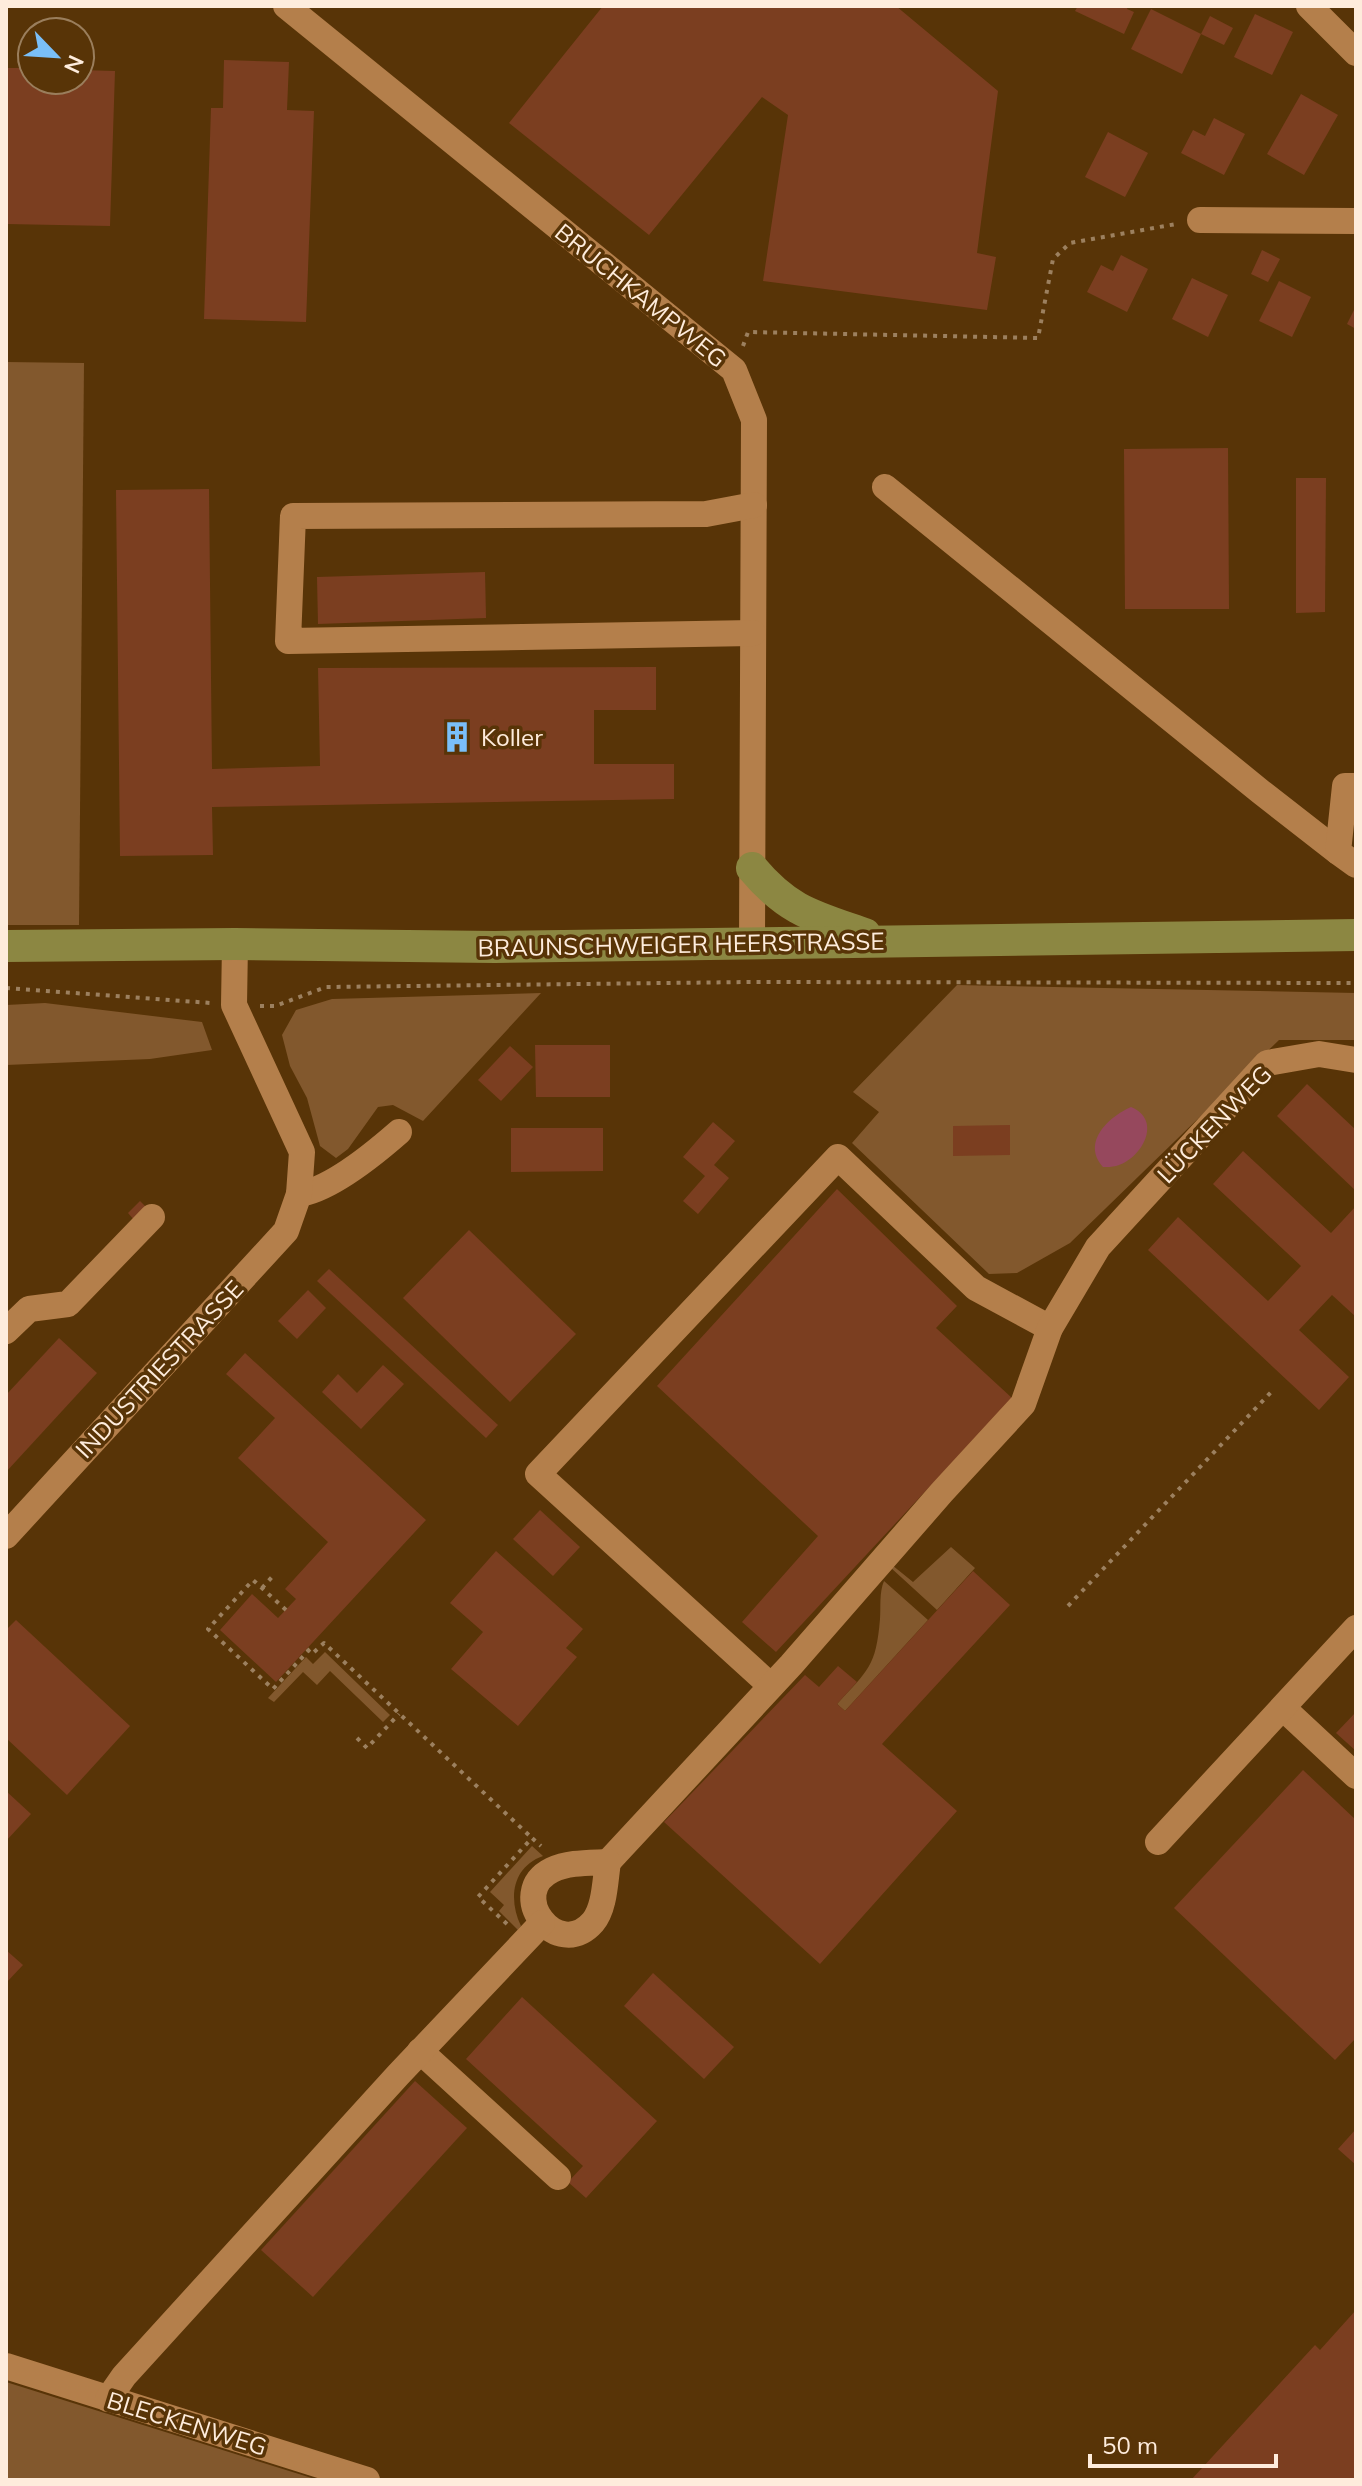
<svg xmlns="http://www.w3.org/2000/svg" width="1362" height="2486" font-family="Mulish,sans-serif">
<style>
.green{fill:#82582d}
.water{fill:#96485d}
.building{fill:#7b3e20}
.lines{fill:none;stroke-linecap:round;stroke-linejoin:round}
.path{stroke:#9c805f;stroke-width:4;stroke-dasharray:4 6;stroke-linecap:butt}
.minor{stroke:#b47f4b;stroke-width:26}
.major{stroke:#8c8742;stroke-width:32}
.labels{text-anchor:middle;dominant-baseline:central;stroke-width:7;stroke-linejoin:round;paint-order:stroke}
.street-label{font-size:24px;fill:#feecdc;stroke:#583407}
.poi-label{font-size:24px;fill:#feecdc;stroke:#583407;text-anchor:start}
</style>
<rect width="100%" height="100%" fill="#583407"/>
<g class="green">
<path d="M6,362L84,363L79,925H6Z"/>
<path d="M957,985L1356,993V1040H1279L1070,1243L1017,1273L989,1274L852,1143L879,1112L853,1092Z"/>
<path d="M541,993L423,1121L393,1105L378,1107L348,1149L336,1158L320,1146L307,1098L290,1066L282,1035L296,1010L332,999Z"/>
<path d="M45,1003L202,1022L212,1050L150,1059L6,1065V1005Z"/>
<path d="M951,1547L975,1568L937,1610L890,1567L892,1565L913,1582Z"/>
<path d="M884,1581L928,1620L845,1711L837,1704C868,1670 876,1667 880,1619C881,1606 879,1593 884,1581Z"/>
<path d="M325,1652L390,1715L383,1722L330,1671L317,1685L303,1672L274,1702L268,1698L306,1657L313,1664Z"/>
<path d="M532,1846L543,1856C512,1867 508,1899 521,1926L518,1930L499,1911L504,1905L490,1892Z"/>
<path d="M6,2382L318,2480H6Z"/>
</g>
<path class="water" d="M1131,1107C1163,1120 1142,1159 1116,1166C1112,1167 1107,1167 1103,1167C1081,1143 1108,1117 1131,1107Z"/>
<g class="building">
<path d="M603,6H896L998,91L977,253L996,257L987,310L763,281L788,115L762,97L649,235L509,123Z"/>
<path d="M1078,6H1128L1127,9L1134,12L1124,34L1075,11Z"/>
<path d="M1151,9L1201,34L1210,16L1233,28L1224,45L1201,34L1182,74L1131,49Z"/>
<path d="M1255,14L1293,32L1272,75L1234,57Z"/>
<path d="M224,60L289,62L287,110L314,111L306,322L204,319L211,108H223Z"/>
<path d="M6,68H32V80H80V70L115,71L110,226L6,224Z"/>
<path d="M1301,94L1338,115L1304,175L1267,154Z"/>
<path d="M1214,118L1245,134L1224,175L1181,153L1193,130L1205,136Z"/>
<path d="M1108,132L1148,153L1125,197L1085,177Z"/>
<path d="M1262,250L1280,259L1268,282L1251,274Z"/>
<path d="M1121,255L1148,269L1127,312L1087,292L1101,265L1113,271Z"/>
<path d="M1192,278L1228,295L1208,337L1172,319Z"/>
<path d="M1279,281L1311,297L1292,337L1259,321Z"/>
<path d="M1356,306V329L1347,324Z"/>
<path d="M1228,448L1229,609H1125L1124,449Z"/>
<path d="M1296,478H1326L1325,612L1296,613Z"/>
<path d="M209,489L212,769L320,766L318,668L656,667V710H594V764H674V799L212,807L213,855L120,856L116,490Z"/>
<path d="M485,572L486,618L318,624L317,577Z"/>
<path d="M535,1045H610V1097H536Z"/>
<path d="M510,1046L533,1067L501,1101L478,1080Z"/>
<path d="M1307,1084L1356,1130V1191L1277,1116Z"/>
<path d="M713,1122L735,1141L714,1165L729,1178L698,1214L683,1201L705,1176L683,1157Z"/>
<path d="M1010,1125V1155L953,1156V1126Z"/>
<path d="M511,1128H603V1171L511,1172Z"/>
<path d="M1243,1151L1331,1233L1356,1206V1317L1332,1295L1299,1330L1349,1377L1319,1410L1148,1250L1178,1217L1268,1301L1301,1266L1213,1184Z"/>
<path d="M837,1189L957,1306L936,1328L1012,1398L776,1652L742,1622L818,1536L657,1386Z"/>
<path d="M140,1201L147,1208L134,1220L128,1213Z"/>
<path d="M469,1230L576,1334L510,1402L403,1298Z"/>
<path d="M329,1269L498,1425L486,1438L317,1281Z"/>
<path d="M308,1290L326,1308L297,1339L278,1321Z"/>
<path d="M59,1338L97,1373L6,1472V1395Z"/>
<path d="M245,1353L426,1520L276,1682L220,1630L252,1594L278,1618L296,1599L285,1589L328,1542L238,1458L275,1418L226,1374Z"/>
<path d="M383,1365L404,1384L361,1429L322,1392L338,1374L357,1393Z"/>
<path d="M540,1510L580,1547L553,1576L513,1539Z"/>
<path d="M496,1551L583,1629L566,1648L577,1657L518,1726L451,1669L483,1632L450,1603Z"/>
<path d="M973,1571L1010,1605L882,1744L957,1811L820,1964L664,1822L805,1675L819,1687L838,1666L857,1682L837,1704L845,1711Z"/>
<path d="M16,1620L130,1726L67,1795L6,1738V1630Z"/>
<path d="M1356,1712V1751L1336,1733Z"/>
<path d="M1303,1770L1356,1820V2038L1335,2060L1174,1908Z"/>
<path d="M6,1791L31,1814L6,1841Z"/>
<path d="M6,1950L23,1965L6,1983Z"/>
<path d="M653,1973L734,2047L704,2079L624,2006Z"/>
<path d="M522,1997L657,2121L586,2198L568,2182L583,2166L466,2059Z"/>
<path d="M415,2081L467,2128L313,2297L261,2250Z"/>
<path d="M1356,2129V2165L1338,2149Z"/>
<path d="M1356,2310V2480H1191L1315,2345L1320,2350Z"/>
</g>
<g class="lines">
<g class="path">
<path d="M743,346L748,332L1038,338L1053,259L1070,243L1176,224"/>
<path d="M6,988L211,1003"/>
<path d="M260,1006H275L326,987L750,982L1356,983"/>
<path d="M262,1588L272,1577"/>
<path d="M1068,1606L1274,1389"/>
<path d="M286,1610L253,1580L208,1629L273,1689L309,1650"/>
<path d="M307,1649L312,1654L324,1643L532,1838"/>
<path d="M357,1738L367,1748L399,1714"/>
<path d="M507,1924L478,1897L532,1838L541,1846"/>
</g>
<g class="minor">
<path d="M286,6L734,370L754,420L752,944"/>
<path d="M1309,6L1356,53"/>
<path d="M1200,220L1356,221"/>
<path d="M885,487L1261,792L1338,852"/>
<path d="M753,633L288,641L293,516L706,514L754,505"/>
<path d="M1356,786H1345L1338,852L1356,865"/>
<path d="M299,1194C330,1190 375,1153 399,1132"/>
<path d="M6,1331L29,1309L68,1304L152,1217"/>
<path d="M6,1536L286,1231L299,1194L302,1152L234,1005L235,944"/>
<path d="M771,1686L538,1474L838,1157L976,1288L1050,1328"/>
<path d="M1283,1708L1356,1776"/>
<path d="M1158,1842L1356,1628"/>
<path d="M608,1862L791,1665L942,1492L1023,1404L1050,1328L1098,1247L1267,1063L1319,1054L1356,1060"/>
<path d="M608,1862C605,1880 605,1908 593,1922C557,1963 505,1893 552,1870C569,1862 590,1863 608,1862Z"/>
<path d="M420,2051L558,2177"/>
<path d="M6,2366L367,2480"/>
<path d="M108,2399L124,2376L398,2075L542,1923"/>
</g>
<g class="major">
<path d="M752,868C788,911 813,916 865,934"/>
<path d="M6,946L235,944L495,947L1356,935"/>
</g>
</g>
<defs>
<symbol id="building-bare" viewBox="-9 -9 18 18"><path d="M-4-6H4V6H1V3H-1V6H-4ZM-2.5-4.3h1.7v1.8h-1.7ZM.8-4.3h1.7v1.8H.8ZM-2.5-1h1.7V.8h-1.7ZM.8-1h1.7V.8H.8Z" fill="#7abff8" stroke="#583407" stroke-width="2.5" paint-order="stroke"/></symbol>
</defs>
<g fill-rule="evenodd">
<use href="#building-bare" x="435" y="715" width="44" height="44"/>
</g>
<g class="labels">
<g class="street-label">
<text transform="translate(641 295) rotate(39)">BRUCHKAMPWEG</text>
<text transform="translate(681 944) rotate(-1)">BRAUNSCHWEIGER HEERSTRASSE</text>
<text transform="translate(1214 1124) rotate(-46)">LÜCKENWEG</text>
<text transform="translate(159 1369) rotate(-47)">INDUSTRIESTRASSE</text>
<text transform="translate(187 2423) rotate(17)">BLECKENWEG</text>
</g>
<g class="poi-label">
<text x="481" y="737">Koller</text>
</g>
</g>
<rect width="1362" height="2486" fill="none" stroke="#feecdc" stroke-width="16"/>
<g transform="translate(56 56) rotate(115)"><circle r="38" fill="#583407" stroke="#9a7e5c" stroke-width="2"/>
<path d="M0-6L14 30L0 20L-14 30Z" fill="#7abff8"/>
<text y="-12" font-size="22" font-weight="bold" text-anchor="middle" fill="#feecdc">N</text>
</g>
<path d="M1090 2454v12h186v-12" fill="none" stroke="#feecdc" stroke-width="4"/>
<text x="1102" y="2454" font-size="24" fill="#feecdc" stroke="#583407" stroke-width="6" paint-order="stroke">50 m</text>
</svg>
